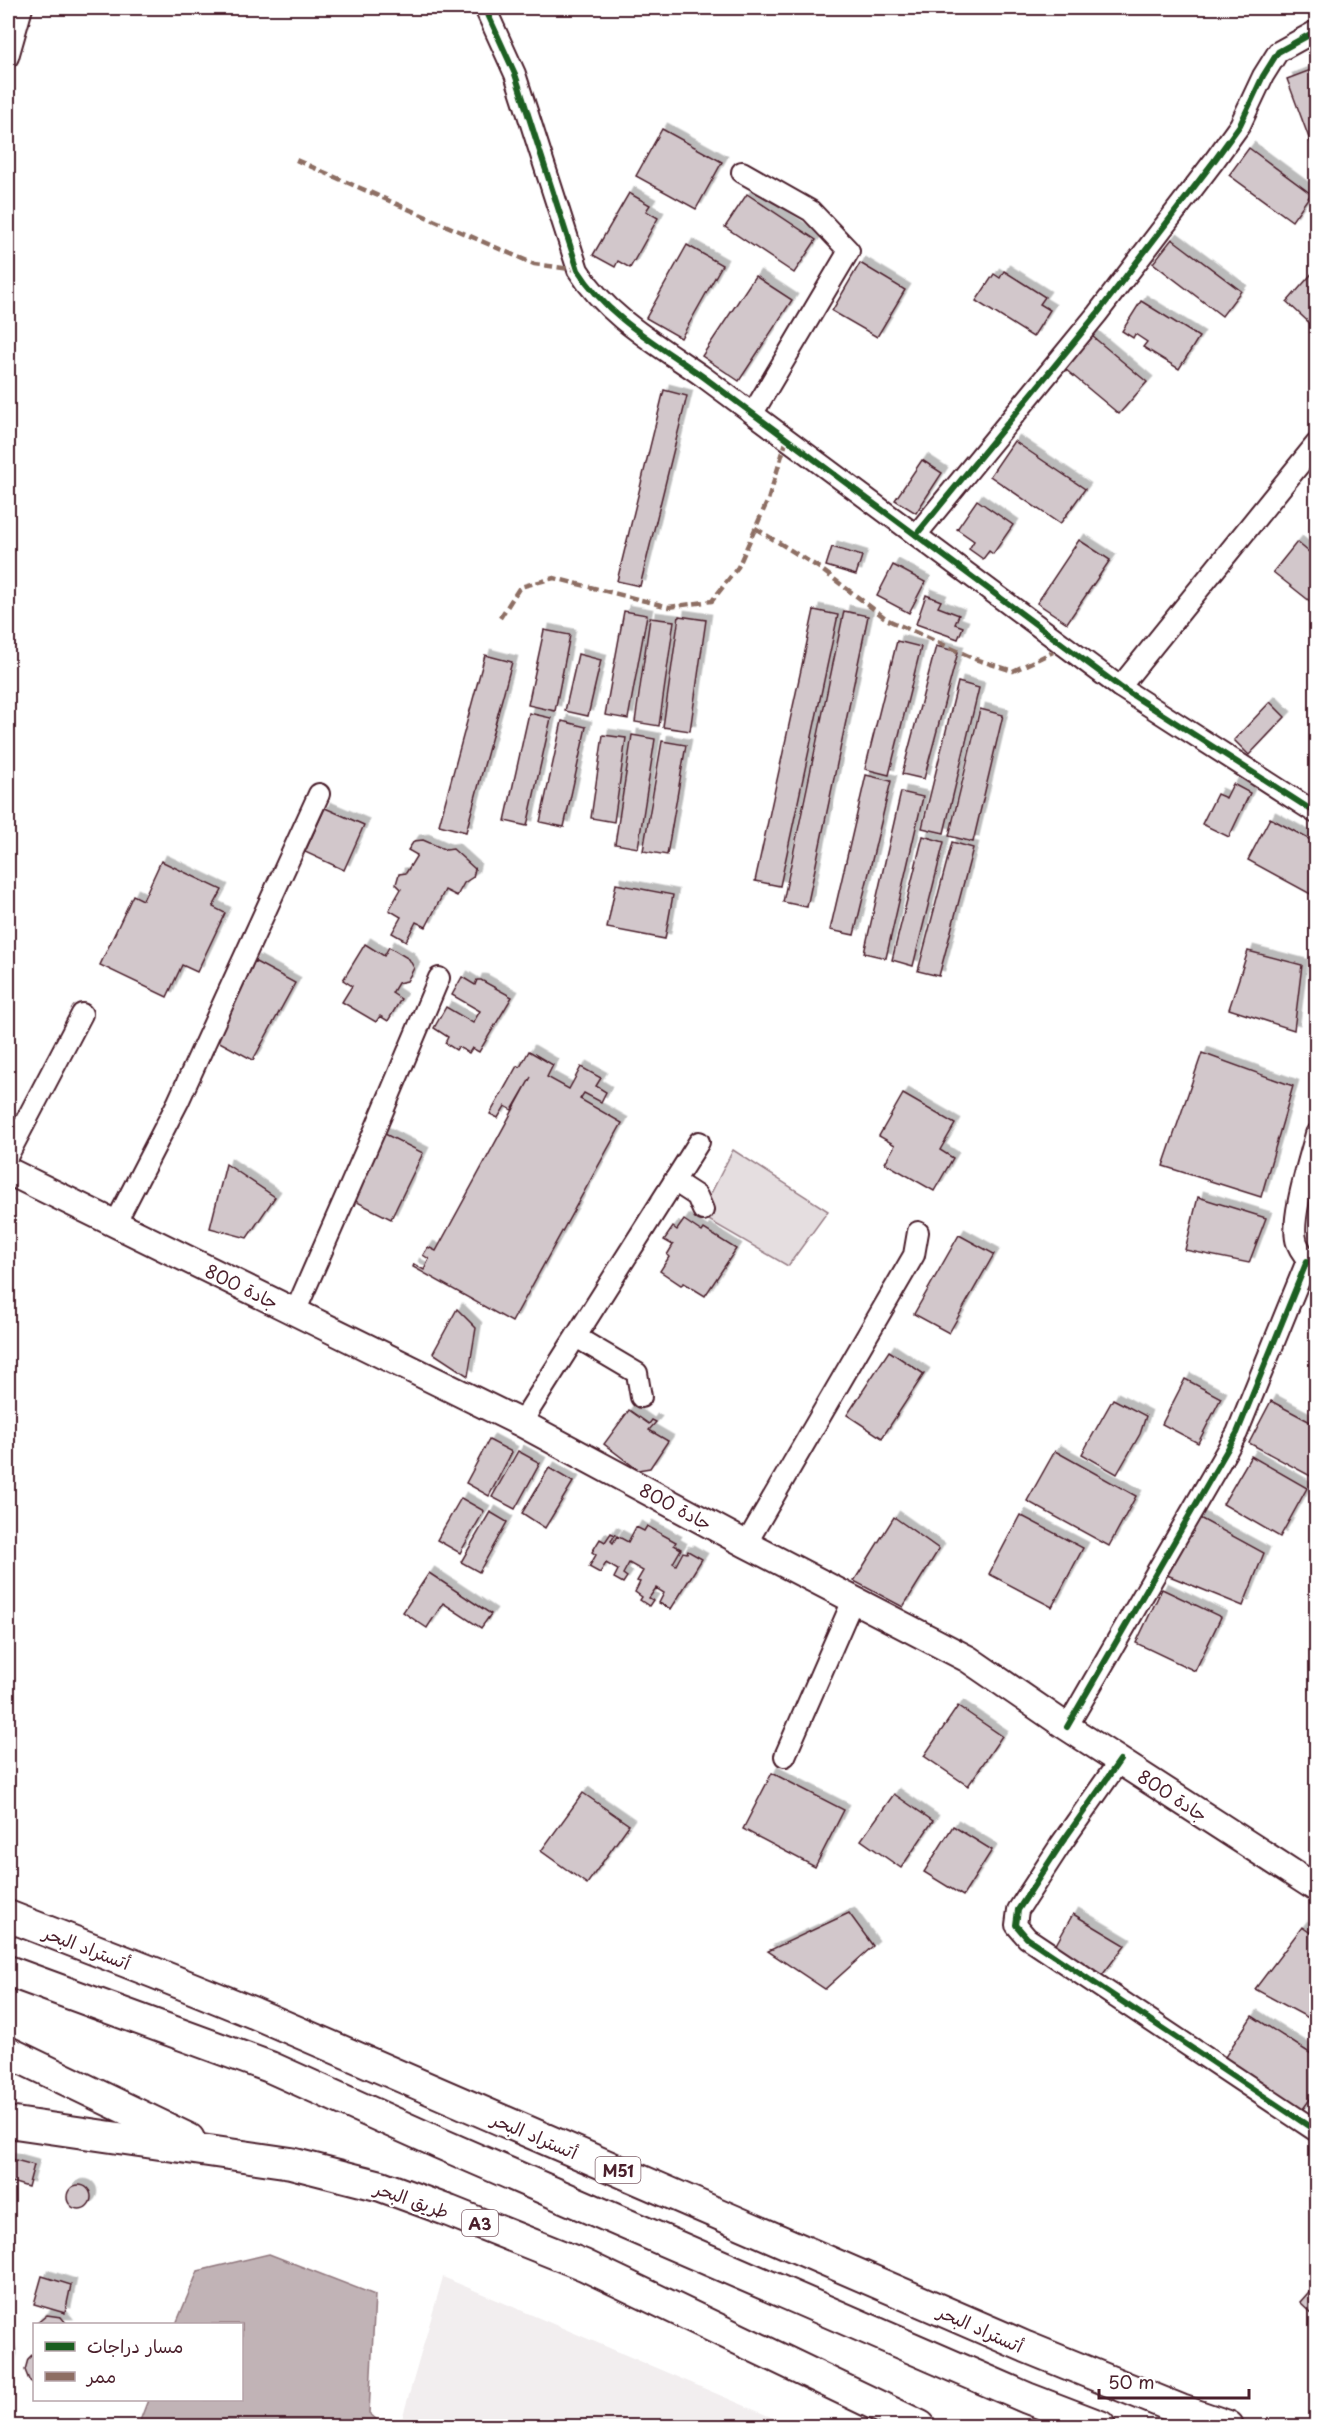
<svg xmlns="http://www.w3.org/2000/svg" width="1324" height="2434" font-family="'Playpen Sans','Playpen Sans Arabic',sans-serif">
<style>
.built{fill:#f2eeef}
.green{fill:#e5dee0;stroke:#987e86;stroke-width:1.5}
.water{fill:#c1b3b6;stroke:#91787e;stroke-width:1.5}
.building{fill:#d2c7cb;stroke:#4a1f2b;stroke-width:1.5;filter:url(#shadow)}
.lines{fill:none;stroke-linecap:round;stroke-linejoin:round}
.minor-casing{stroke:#4a1f2b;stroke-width:24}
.major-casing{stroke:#4a1f2b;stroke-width:30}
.highway-casing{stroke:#4a1f2b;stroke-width:34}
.minor{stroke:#fff;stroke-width:20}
.major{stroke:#fff;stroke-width:26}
.highway{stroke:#fff;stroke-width:30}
.quiet{stroke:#8d6e63;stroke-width:4.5;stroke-dasharray:9 4.5;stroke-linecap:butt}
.cycleway-casing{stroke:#fff;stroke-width:10}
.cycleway{stroke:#1b5e20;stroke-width:6}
.labels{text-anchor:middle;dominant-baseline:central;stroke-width:5;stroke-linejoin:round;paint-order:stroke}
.shield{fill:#fff;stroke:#80626b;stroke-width:1.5}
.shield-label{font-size:16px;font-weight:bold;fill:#4a1f2b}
.street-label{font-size:18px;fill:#4a1f2b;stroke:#fff}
</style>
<defs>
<filter id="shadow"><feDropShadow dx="5.5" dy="-5.5" stdDeviation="0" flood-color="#0004"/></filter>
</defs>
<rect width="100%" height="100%" fill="#fff"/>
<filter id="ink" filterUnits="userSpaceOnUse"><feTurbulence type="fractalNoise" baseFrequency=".0167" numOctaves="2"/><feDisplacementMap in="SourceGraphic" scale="12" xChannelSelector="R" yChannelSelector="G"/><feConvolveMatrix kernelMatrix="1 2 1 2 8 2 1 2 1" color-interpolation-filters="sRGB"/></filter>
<g filter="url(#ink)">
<path class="built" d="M443,2277L792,2426H400Z"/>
<path class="green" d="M733,1150L828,1211L788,1266L700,1215Z"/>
<path class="water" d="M269,2254L375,2295L369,2413L384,2426H138L148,2400H242V2324H176L198,2271Z"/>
<g class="building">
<path d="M1316,68V157L1287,79Z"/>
<path d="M662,129L722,162L696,209L636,176Z"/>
<path d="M1249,148L1311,194L1292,221L1229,175Z"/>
<path d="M629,193L650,205L646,211L658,218L630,268L618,261L615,267L593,255Z"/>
<path d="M747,194L816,240L794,273L725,227Z"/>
<path d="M1172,239L1241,291L1222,316L1153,263Z"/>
<path d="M687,245L722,265L681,338L646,318Z"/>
<path d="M860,263L905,290L877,337L832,311Z"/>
<path d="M1316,269V329L1287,302Z"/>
<path d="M1004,271L1045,297L1040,304L1050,310L1033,337L976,301L994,274L1000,278Z"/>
<path d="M755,276L792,300L739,381L702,356Z"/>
<path d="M1141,301L1199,337L1179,369L1143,347L1147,342L1135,334L1133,338L1122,331Z"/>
<path d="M1092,336L1147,382L1119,414L1065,369Z"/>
<path d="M664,390L687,396L640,586L617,581Z"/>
<path d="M1014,441L1085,489L1060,524L990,476Z"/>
<path d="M922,460L942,473L916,513L895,500Z"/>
<path d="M977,500L1013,525L993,554L989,551L983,559L969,549L974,541L957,529Z"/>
<path d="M1079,540L1110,560L1067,623L1037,603Z"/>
<path d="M1297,542L1316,558V606L1273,572Z"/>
<path d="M832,547L862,556L856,575L826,566Z"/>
<path d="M893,565L925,582L909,613L877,596Z"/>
<path d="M926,595L941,601L938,607L959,615L955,624L963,627L958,639L916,624Z"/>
<path d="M814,610L838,615L780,886L755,881Z"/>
<path d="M624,611L647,615L628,719L605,715Z"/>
<path d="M844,611L868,616L807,907L783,902Z"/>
<path d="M679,616L706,620L690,731L663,727Z"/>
<path d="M650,618L674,621L659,726L635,722Z"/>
<path d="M544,630L570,635L555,711L528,705Z"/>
<path d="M897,641L921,647L889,775L865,769Z"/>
<path d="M936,646L958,652L924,779L902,774Z"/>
<path d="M578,654L601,660L588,716L565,711Z"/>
<path d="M485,655L512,662L466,832L439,825Z"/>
<path d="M958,682L979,688L944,833L922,828Z"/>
<path d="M1270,702L1285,717L1249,755L1234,740Z"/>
<path d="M980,709L1003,715L973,842L949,836Z"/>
<path d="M529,713L551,718L527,826L505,821Z"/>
<path d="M562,721L586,727L564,827L540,822Z"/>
<path d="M603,735L626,738L614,822L591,818Z"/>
<path d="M632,735L655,739L638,848L615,844Z"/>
<path d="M662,741L686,745L667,855L643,851Z"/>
<path d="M866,775L891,781L854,935L830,930Z"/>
<path d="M1233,784L1250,793L1229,837L1202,824L1217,794L1226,798Z"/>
<path d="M901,792L923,797L886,958L864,953Z"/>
<path d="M325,808L364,825L344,870L305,852Z"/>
<path d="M1270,818L1316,843V897L1248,860Z"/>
<path d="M923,836L944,842L913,966L892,960Z"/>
<path d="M423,840L446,850L453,849L475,869L473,877L464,883L457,896L445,890L426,927L416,922L406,941L392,933L401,917L389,910L401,889L396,884L399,874L406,873L417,855L408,850L414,841Z"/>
<path d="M952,842L973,848L939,976L918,971Z"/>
<path d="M161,861L222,890L213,907L225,913L197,972L182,965L167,997L100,965L133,895L143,900Z"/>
<path d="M616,884L673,895L665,939L607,928Z"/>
<path d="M365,944L384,956L389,947L409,959L414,968L407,981L398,983L392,993L401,999L388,1021L380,1016L376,1022L342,1002L352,986L343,980Z"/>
<path d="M1248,951L1302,965L1294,1030L1229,1009Z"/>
<path d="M254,961L295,983L253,1060L212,1038Z"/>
<path d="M462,977L475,985L477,980H481L512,997L479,1052L472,1048L469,1053L458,1047L456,1050L445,1043L448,1037L434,1028L446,1007L473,1023L480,1011L452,995Z"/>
<path d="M529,1051L553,1065L547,1077L569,1089L581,1067L601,1078L596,1086L606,1092L601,1102L584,1093L580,1099L622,1123L512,1322L413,1267L414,1264L424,1270L429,1259L423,1255L428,1247L436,1251L531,1077L512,1110L505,1106L498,1118L490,1114L517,1066L520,1067Z"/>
<path d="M1202,1053L1293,1086L1261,1197L1163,1166Z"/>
<path d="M903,1094L955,1124L940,1150L953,1158L934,1191L885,1163L895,1145L879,1136Z"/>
<path d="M379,1131L423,1153L391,1219L347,1197Z"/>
<path d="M226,1164L275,1197L247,1238L210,1228Z"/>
<path d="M1198,1197L1266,1218L1249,1263L1185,1250Z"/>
<path d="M684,1220L702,1232L704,1229L736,1249L705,1296L684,1283L681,1285L660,1271L669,1257L667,1255L673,1245L664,1240L673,1227L677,1230Z"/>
<path d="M959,1235L994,1254L949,1333L914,1314Z"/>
<path d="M457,1309L476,1328L468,1376L433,1353Z"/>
<path d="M889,1351L924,1374L882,1438L847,1415Z"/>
<path d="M1185,1379L1221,1398L1198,1443L1162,1424Z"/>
<path d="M1113,1399L1146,1416L1140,1434L1117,1474L1082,1454Z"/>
<path d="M1271,1401L1316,1425V1479L1249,1443Z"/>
<path d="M629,1410L649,1424L652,1420L656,1422L649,1430L668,1441L650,1468L638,1470L604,1444Z"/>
<path d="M489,1440L512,1452L489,1496L466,1483Z"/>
<path d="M518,1451L540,1463L515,1509L492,1497Z"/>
<path d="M1055,1451L1136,1496L1109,1546L1027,1501Z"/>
<path d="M1251,1456L1307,1488L1280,1537L1223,1504Z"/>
<path d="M549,1468L573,1482L545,1528L522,1513Z"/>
<path d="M461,1498L484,1511L460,1553L437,1540Z"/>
<path d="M490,1512L507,1522L479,1572L461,1562Z"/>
<path d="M1020,1515L1083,1548L1052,1607L989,1574Z"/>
<path d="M1196,1516L1264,1553L1243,1606L1167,1575Z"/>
<path d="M894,1517L939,1549L903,1607L854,1581Z"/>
<path d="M647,1526L676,1542L674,1545L681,1549L673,1563L676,1565L683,1552L687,1553L688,1551L702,1559L671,1609L659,1603L664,1593L656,1588L649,1598L653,1600L649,1606L640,1600L642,1597L635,1592L640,1582L637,1581L643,1571L629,1563L623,1574L627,1577L623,1583L614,1578L618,1570L606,1563L600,1573L589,1567L596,1555L592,1552L600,1539L605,1542L611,1533L615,1535L611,1541L613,1543L617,1536L628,1542L636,1527L644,1531Z"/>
<path d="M429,1573L491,1614L481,1628L443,1603L427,1628L403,1612Z"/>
<path d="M1162,1589L1221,1617L1195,1671L1136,1643Z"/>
<path d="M958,1706L1002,1736L968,1786L924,1756Z"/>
<path d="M772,1773L844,1810L815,1867L743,1829Z"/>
<path d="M583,1793L629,1825L587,1884L541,1851Z"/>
<path d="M894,1794L933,1821L901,1868L861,1840Z"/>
<path d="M953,1826L992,1850L963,1896L924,1872Z"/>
<path d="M849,1913L873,1946L825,1989L768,1951Z"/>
<path d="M1073,1914L1125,1945L1100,1978L1053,1950Z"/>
<path d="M1302,1927L1316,1937V2022L1255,1989Z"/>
<path d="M1252,2016L1316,2057V2091L1300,2113L1221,2063Z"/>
<path d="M8,2158L34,2165L28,2187L8,2181Z"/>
<circle cx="79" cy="2197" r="12"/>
<path d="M42,2276L71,2285L65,2313L34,2304Z"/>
<path d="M1316,2284V2317L1300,2302Z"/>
<path d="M47,2315L61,2317L67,2324H36Z"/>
<path d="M8,2347L11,2359L8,2371Z"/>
<path d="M34,2353V2384L29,2380L25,2370L28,2359Z"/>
</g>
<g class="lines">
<defs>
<g id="minor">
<path d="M485,8L515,74L578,270C608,318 660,346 705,378L1120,687L1316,813"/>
<path d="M8,57L22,8"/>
<path d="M742,172L811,211L849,251L753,413"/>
<path d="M916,535L1097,314L1214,161L1240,125L1263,76L1278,52L1316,31"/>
<path d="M1120,687L1316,444"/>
<path d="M1316,1134C1310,1158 1289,1221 1297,1243C1301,1253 1308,1261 1316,1268"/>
<path d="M8,1155L82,1014"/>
<path d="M674,1181L697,1196L703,1210"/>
<path d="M115,1224L178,1102L319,794"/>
<path d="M295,1312L374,1132L439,978"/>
<path d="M576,1337L637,1373L641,1397"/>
<path d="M521,1423L699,1142"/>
<path d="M746,1544L914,1255L918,1232"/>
<path d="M1067,1727L1237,1433L1307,1261"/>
<path d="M785,1756L854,1598"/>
<path d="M1120,1760L1061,1844L1018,1910L1016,1925L1027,1938L1316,2131"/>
</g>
<path id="major" d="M8,1171L521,1423L746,1544L968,1659L1067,1727L1316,1888"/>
<g id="highway">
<path d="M8,1916L155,1973L254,2013L1026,2347L1181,2410L1228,2426"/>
<path d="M8,1971L270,2067L439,2143L1027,2398L1100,2426"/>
<path d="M8,2052L189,2139"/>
<path d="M8,2122L291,2163L381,2186L449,2211L584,2265L920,2426"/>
</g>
</defs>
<use href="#minor" class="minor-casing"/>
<use href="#major" class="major-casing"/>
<use href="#highway" class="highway-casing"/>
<use href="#minor" class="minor"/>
<use href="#major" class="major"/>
<use href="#highway" class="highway"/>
<g class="quiet">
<path d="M296,160L534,264L578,270"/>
<path d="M755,528L818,567L888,620L975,659L1013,671L1053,652"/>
<path d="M500,618L520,587L554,578L669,607L712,601L738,567L768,500L787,439"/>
</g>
<defs>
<g id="cycleway">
<path d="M485,8L515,74L578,270C608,318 660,346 705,378L1120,687L1316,813"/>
<path d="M916,535L1097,314L1214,161L1240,125L1263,76L1278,52L1316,31"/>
<path d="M1067,1727L1237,1433L1307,1261"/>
<path d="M1120,1760L1061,1844L1018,1910L1016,1925L1027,1938L1316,2131"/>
</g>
</defs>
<use href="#cycleway" class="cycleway-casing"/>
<use href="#cycleway" class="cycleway"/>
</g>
</g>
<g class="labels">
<g class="shield">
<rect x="595.5" y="2157" width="45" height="26" rx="4.5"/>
<rect x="462" y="2210" width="36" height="26" rx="4.5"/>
</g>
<g class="shield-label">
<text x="618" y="2170">M51</text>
<text x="480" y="2223">A3</text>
</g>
<g class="street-label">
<text transform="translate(242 1286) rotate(26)">جادة 800</text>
<text transform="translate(676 1506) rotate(28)">جادة 800</text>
<text transform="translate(1173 1795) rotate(33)">جادة 800</text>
<text transform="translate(87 1947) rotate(21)">أتستراد البحر</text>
<text transform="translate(535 2135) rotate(23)">أتستراد البحر</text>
<text transform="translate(412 2199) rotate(19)">طريق البحر</text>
<text transform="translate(981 2328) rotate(24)">أتستراد البحر</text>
</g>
</g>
<rect width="1324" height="2434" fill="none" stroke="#fff" stroke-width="30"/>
<rect x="15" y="15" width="1294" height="2404" fill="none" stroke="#4a1f2b" stroke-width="2" filter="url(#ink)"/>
<rect x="33" y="2323" width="210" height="78" fill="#ffffff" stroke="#b7a5aa" stroke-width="1.5"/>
<rect x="45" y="2342" width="30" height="9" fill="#1b5e20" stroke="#b7a5aa" stroke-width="1.5"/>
<text x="87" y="2353" font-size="18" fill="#4a1f2b">مسار دراجات</text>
<rect x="45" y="2372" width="30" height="9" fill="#8d6e63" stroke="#b7a5aa" stroke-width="1.5"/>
<text x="87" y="2383" font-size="18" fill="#4a1f2b">ممر</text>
<path d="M1099 2389v9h150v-9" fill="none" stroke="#4a1f2b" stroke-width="3"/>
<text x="1108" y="2389" font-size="18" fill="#4a1f2b" stroke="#ffffff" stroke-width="4.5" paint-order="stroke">50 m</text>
</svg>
